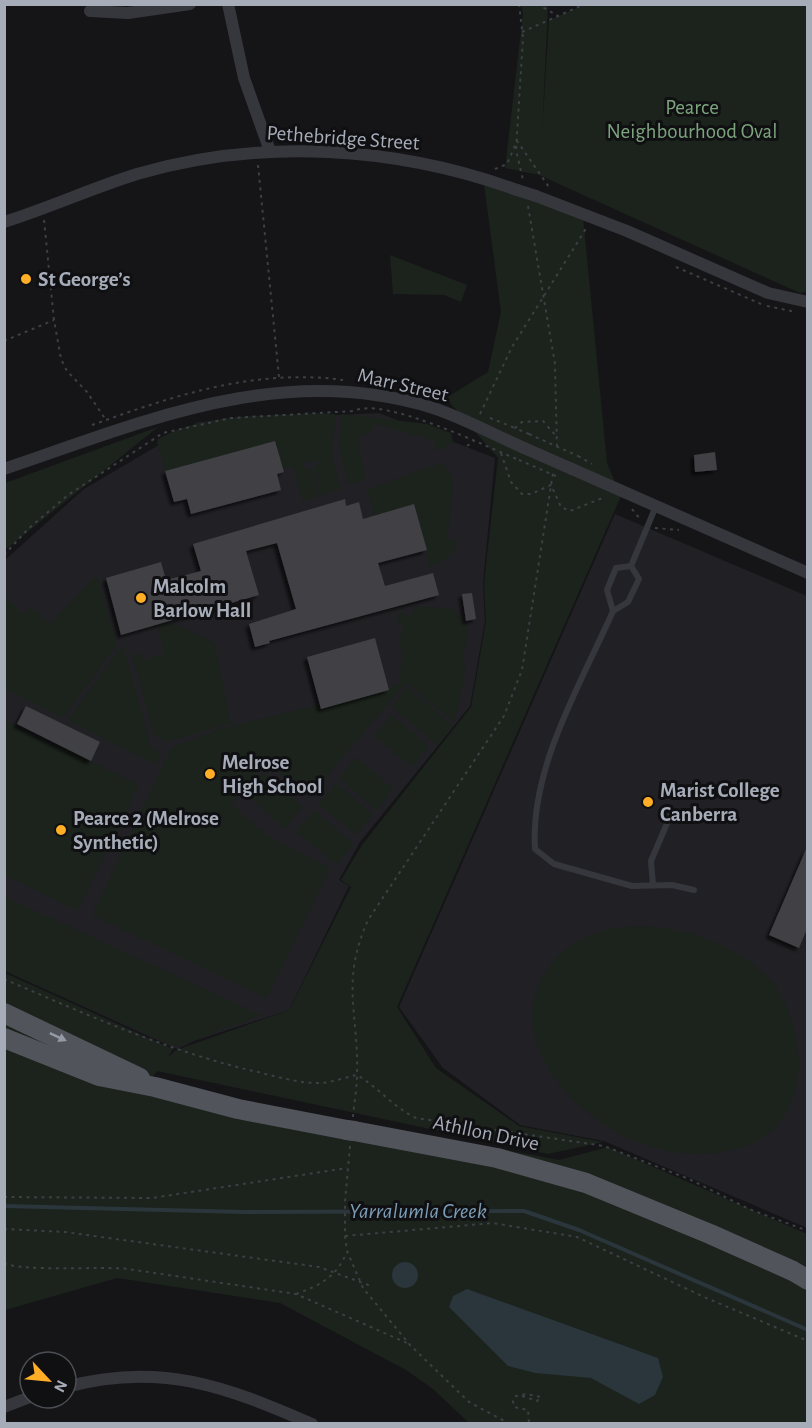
<svg xmlns="http://www.w3.org/2000/svg" width="812" height="1428" font-family="'Alegreya Sans',sans-serif">
<style>
.built{fill:#212125}
.green{fill:#1b231c}
.water{fill:#2a353c}
.lines{fill:none;stroke-linecap:round;stroke-linejoin:round}
.stream{stroke:#2a353c;stroke-width:4}
.building{fill:#3f4045;filter:url(#shadow)}
.path{stroke:#3c3f44;stroke-width:2;stroke-dasharray:3 4.5;stroke-linecap:butt}
.service{stroke:#36373d;stroke-width:6}
.minor{stroke:#36373d;stroke-width:12}
.primary{stroke:#52545c;stroke-width:20}
.path-bridge{stroke:#3c3f44;stroke-width:2;stroke-dasharray:3 4.5;stroke-linecap:butt}
.minor-bridge{stroke:#36373d;stroke-width:12}
.primary-bridge{stroke:#52545c;stroke-width:20}
.oneway{fill:#959ba6}
.poi-dot{fill:#ffae26;stroke:#101013;stroke-width:2}
.labels{text-anchor:middle;dominant-baseline:central;stroke-width:6;stroke-linejoin:round;paint-order:stroke}
.park-label{font-size:21px;fill:#7ca57d;stroke:#101013}
.street-label{font-size:21px;fill:#a6adb9;stroke:#101013}
.poi-label{font-size:21px;font-weight:bold;fill:#a6adb9;stroke:#101013;text-anchor:start}
.water-label{font-size:22px;font-style:italic;fill:#7b9db6;stroke:#101013}
</style>
<defs>
<filter id="shadow"><feDropShadow dx="-3.5" dy="3.5" stdDeviation="1.5" flood-color="#0009"/></filter>
</defs>
<rect width="100%" height="100%" fill="#151518"/>
<g class="built">
<path d="M379,413L495,458L483,583L485,621L470,706L360,842L339,880L349,886L289,1010L194,1041L177,1049L5,971L4,561L84,489L198,422Z"/>
<path d="M615,514L807,596V1228L604,1141L520,1125L443,1068L399,1007Z"/>
</g>
<g class="green">
<path d="M521,5H548L542,134L549,20L584,5H807V291L800,293L539,175L505,168L523,14Z"/>
<path d="M484,184L583,217L607,463L621,496L397,1007L436,1068L519,1126L603,1142L548,1154L157,1071L150,1080L208,1095L559,1160L608,1147L807,1234V1423H469L433,1389L406,1370L280,1303L117,1278L5,1310V973L173,1049L168,1057L176,1050L289,1010L351,887L341,880L362,845L471,707L486,621L484,583L498,458L446,398L488,372L501,312Z"/>
<path d="M390,255L467,285L461,302L444,295L393,294Z"/>
<path d="M315,413L335,414L333,459L341,489L321,495L313,467L318,465V460L303,463L304,469L311,468L319,496L302,501L293,466L283,468L275,441L165,471L157,442L158,439C207,412 261,417 315,413Z"/>
<path d="M342,414L427,424L451,433L453,442L445,448L434,450L436,441L375,424L371,433L357,437L366,480L348,484L339,449Z"/>
<path d="M158,427L5,550V483Z"/>
<path d="M439,463H443L454,480L447,539L457,540C454,556 443,562 429,567L427,550L374,516L367,490Z"/>
<path d="M95,576L97,577L117,645L63,718L5,689V596L23,614L31,607L50,624Z"/>
<path d="M415,606L452,609L467,626L468,633L463,657L466,664L463,685L454,722L406,683L309,797L265,762L231,805L274,840L330,868L267,998L92,915L171,748L219,729L318,705L321,709L389,690L401,680L399,676L402,661L400,638L404,626L399,625L397,615L402,612L410,616Z"/>
<path d="M172,623L215,643L231,723L166,742L153,733L132,655L141,653L143,660L164,653L158,627Z"/>
<path d="M121,647L124,649L151,746L161,754L156,765L67,720Z"/>
<path d="M407,687L453,726L437,745L391,707Z"/>
<path d="M392,715L429,746L412,767L374,736Z"/>
<path d="M4,720L139,785L77,911L5,875Z"/>
<path d="M356,757L394,789L377,810L339,778Z"/>
<path d="M263,773L303,807L285,828L245,794Z"/>
<path d="M336,783L373,814L356,835L318,804Z"/>
<path d="M314,810L354,844L336,865L296,831Z"/>
<path d="M5,897L261,1015L176,1047L5,971Z"/>
<path d="M641,926C692,928 740,947 775,984C812,1045 812,1135 728,1151C700,1157 670,1154 643,1144C575,1121 494,1034 552,963C573,937 608,926 641,926Z"/>
</g>
<g class="water">
<circle cx="405" cy="1275" r="13"/>
<path d="M467,1289L658,1358L663,1377L655,1395L639,1404L591,1378L535,1373L508,1366L449,1307L453,1296Z"/>
</g>
<g class="lines">
<path class="stream" d="M4,1206L244,1212L524,1211L579,1230L808,1330"/>
</g>
<g class="building">
<path d="M275,441L284,472L277,474L281,490L191,514L187,499L174,502L165,471Z"/>
<path d="M715,452L717,470L695,472L694,455Z"/>
<path d="M345,499L346,506L359,502L363,519L414,504L427,550L378,563L385,586L433,573L439,595L269,641L270,643L255,647L249,624L296,609L277,543L246,551L259,595L121,635L106,578L161,562L166,580L201,571L193,544Z"/>
<path d="M472,593L476,619L466,621L462,594Z"/>
<path d="M375,638L389,690L321,709L307,657Z"/>
<path d="M26,706L100,742L91,761L17,724Z"/>
<path d="M807,847V929L799,948L769,935Z"/>
</g>
<g class="lines">
<g class="path">
<path d="M519,4L523,38L516,150L523,180"/>
<path d="M537,4L558,16"/>
<path d="M522,32L585,4"/>
<path d="M258,165L279,377"/>
<path d="M495,169L507,164L517,141L549,187"/>
<path d="M528,206L555,364L557,450"/>
<path d="M44,220L54,320L61,359L67,371L87,392L106,420"/>
<path d="M676,267L761,304"/>
<path d="M767,306L796,312"/>
<path d="M4,341L54,320"/>
<path d="M480,414L512,347L587,227"/>
<path d="M490,418L515,428"/>
<path d="M92,425C173,396 255,368 343,380"/>
<path d="M529,434L515,428L522,422L543,421L557,437"/>
<path d="M467,446L474,441"/>
<path d="M501,453L511,482L522,494H531L551,485L561,507L570,511L605,497"/>
<path d="M578,456L592,464"/>
<path d="M632,509L640,519"/>
<path d="M655,528L679,530"/>
<path d="M4,555L28,529L68,495L163,433L231,418L354,411C383,396 487,447 519,460"/>
<path d="M4,979C85,1014 163,1049 249,1070C272,1075 298,1084 322,1083C333,1082 346,1077 357,1075C379,1088 393,1107 416,1118L604,1146L689,1179L749,1209L808,1231"/>
<path d="M353,1117C354,1103 357,1089 357,1075C359,1013 340,983 368,920L504,716L522,670L553,473"/>
<path d="M350,1146L345,1201V1236L347,1251L363,1288L410,1345L469,1402L510,1424"/>
<path d="M4,1197L152,1198L347,1168"/>
<path d="M4,1229L65,1232L319,1267L371,1286"/>
<path d="M345,1236L493,1223L577,1237L704,1297L808,1341"/>
<path d="M4,1263C20,1272 103,1266 128,1269L296,1294L407,1343"/>
<path d="M296,1294C321,1285 336,1277 347,1252"/>
<path d="M522,1396L537,1401L541,1397L526,1394L516,1396L513,1401L514,1407L528,1410L529,1424"/>
<path d="M41,1403L53,1398"/>
</g>
<g class="service">
<path d="M656,506L631,566L639,579L628,602L613,611C581,684 530,767 535,849L554,864L632,886L672,885L694,890"/>
<path d="M613,611L607,590L616,568L631,566"/>
<path d="M653,885L651,861L671,814"/>
</g>
<g class="minor">
<path d="M228,4L244,78L270,151"/>
<path d="M90,11L128,13L190,4"/>
<path d="M536,196L627,231L768,293L808,302"/>
<path d="M4,222C49,208 92,188 137,174C261,138 396,146 517,190"/>
<path d="M4,469C145,421 283,361 433,408C464,418 494,435 524,448"/>
<path d="M572,469L808,573"/>
<path d="M66,1387C160,1361 227,1387 312,1424"/>
<path d="M4,1407L30,1397"/>
</g>
<g class="primary">
<path d="M4,1013L140,1078"/>
<path d="M4,1038L99,1076L155,1087L238,1109L347,1130"/>
<path d="M354,1131L497,1158L586,1183L710,1234L793,1271L808,1280"/>
</g>
<g class="path-bridge">
<path d="M529,434L578,456"/>
<path d="M519,460L556,476"/>
</g>
<g class="minor-bridge">
<path d="M517,190L536,196"/>
<path d="M524,448L572,469"/>
</g>
<path class="primary-bridge" d="M347,1130L354,1131"/>
</g>
<defs><path id="oneway-solid" d="M-6-.8H1V-3.2L6.5 0L1 3.2V.8H-6Z" transform="scale(1.5)"/></defs>
<use class="oneway" href="#oneway-solid" transform="translate(58 1037) rotate(25)"/>
<g class="poi-dot">
<circle cx="26" cy="279" r="6"/>
<circle cx="141" cy="598" r="6"/>
<circle cx="210" cy="774" r="6"/>
<circle cx="648" cy="802" r="6"/>
<circle cx="61" cy="830" r="6"/>
</g>
<g class="labels">
<g class="park-label">
<text x="692" y="107">Pearce<tspan x="692" dy="24">Neighbourhood Oval</tspan></text>
</g>
<g class="street-label">
<text transform="translate(343 138) rotate(4)">Pethebridge Street</text>
<text transform="translate(403 385) rotate(13)">Marr Street</text>
<text transform="translate(486 1133) rotate(12)">Athllon Drive</text>
</g>
<g class="poi-label">
<text x="38" y="279">St George’s</text>
<text x="153" y="586">Malcolm<tspan x="153" dy="24">Barlow Hall</tspan></text>
<text x="222" y="762">Melrose<tspan x="222" dy="24">High School</tspan></text>
<text x="660" y="790">Marist College<tspan x="660" dy="24">Canberra</tspan></text>
<text x="73" y="818">Pearce 2 (Melrose<tspan x="73" dy="24">Synthetic)</tspan></text>
</g>
<g class="water-label">
<text x="418" y="1211">Yarralumla Creek</text>
</g>
</g>
<rect width="812" height="1428" fill="none" stroke="#a6adb9" stroke-width="12"/>
<g transform="translate(48 1380) rotate(116)"><circle r="28" fill="#101013" stroke="#4c4f55" stroke-width="1.5"/>
<path d="M0-4.5L10 22L0 15L-10 22Z" fill="#ffae26"/>
<text y="-9" font-size="16" font-weight="bold" text-anchor="middle" fill="#a6adb9">N</text>
</g>
</svg>
